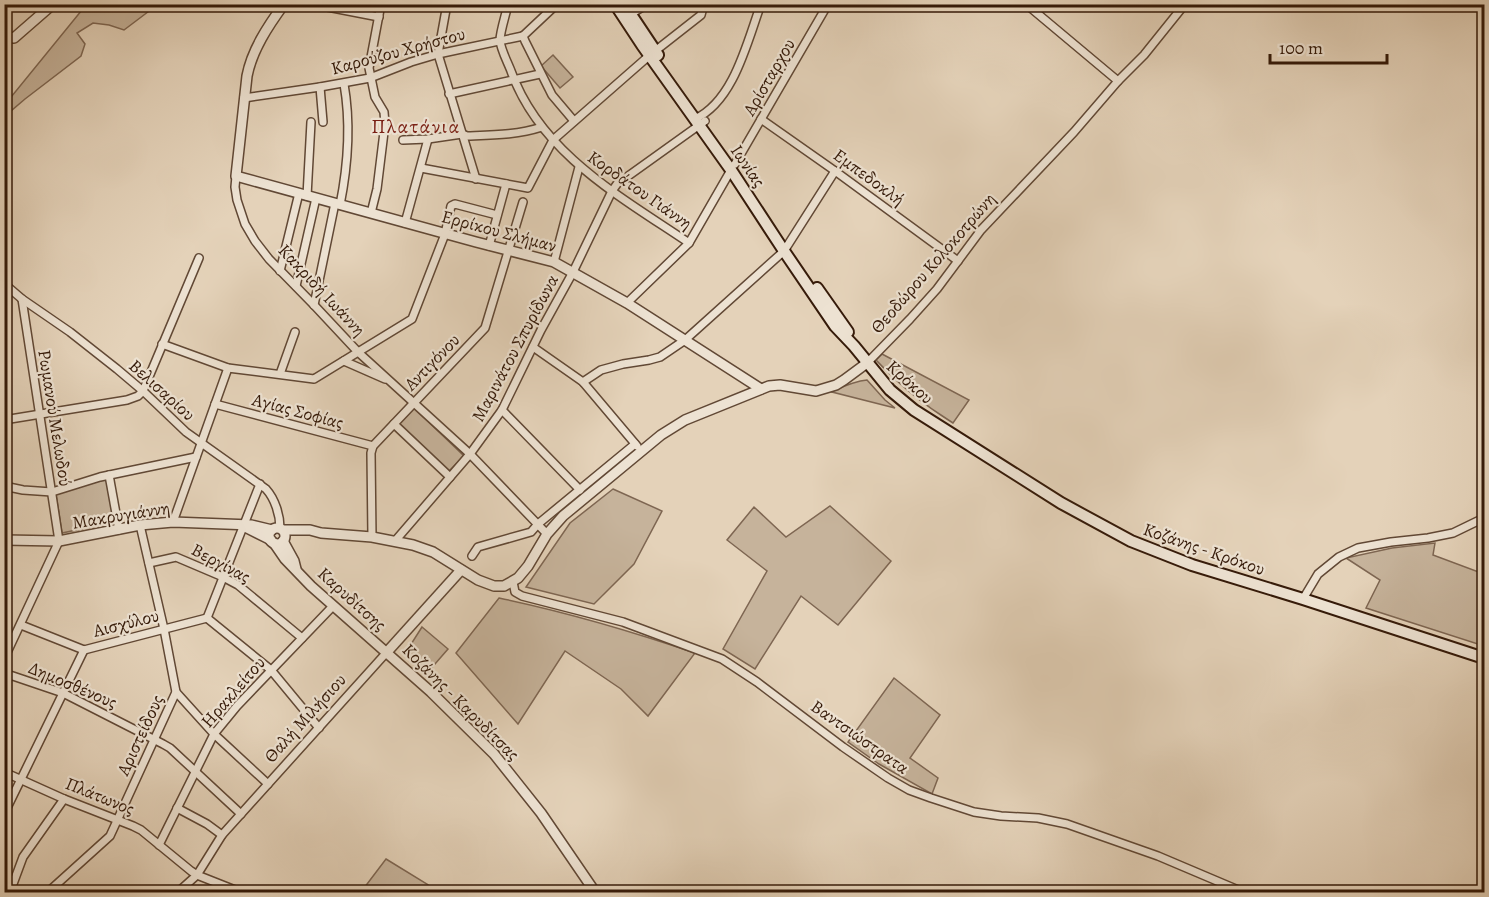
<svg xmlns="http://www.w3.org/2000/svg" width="1489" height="897" font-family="Alegreya,serif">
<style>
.green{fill:#c6b39b;stroke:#7e6652;stroke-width:1.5}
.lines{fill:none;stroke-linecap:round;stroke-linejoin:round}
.minor-casing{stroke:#614835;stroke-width:10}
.tertiary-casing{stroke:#614835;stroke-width:12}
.secondary-casing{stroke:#351a09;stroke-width:14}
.minor{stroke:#ede2d2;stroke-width:7}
.tertiary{stroke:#ede2d2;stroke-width:9}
.secondary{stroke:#ede2d2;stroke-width:10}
.labels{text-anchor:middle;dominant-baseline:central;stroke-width:4.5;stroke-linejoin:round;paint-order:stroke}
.street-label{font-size:18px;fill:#351a09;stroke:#ede2d2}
.neighbourhood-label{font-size:20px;letter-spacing:1.5px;fill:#7a1f14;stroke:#ede2d2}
</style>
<rect width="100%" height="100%" fill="#e4d2b9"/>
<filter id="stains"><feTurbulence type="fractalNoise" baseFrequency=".00333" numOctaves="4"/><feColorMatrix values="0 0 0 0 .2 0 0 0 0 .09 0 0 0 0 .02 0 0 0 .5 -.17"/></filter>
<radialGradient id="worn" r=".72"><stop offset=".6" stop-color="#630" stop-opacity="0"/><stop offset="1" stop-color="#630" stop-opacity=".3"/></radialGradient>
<g class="green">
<path d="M86,5H157L124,30L109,25L93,23L77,33L85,44L81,56L25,99L12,110L7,102Z"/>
<path d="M553,55L573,77L560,88L541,66Z"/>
<path d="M882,354L969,400L953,423C924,405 899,385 876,360Z"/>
<path d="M867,380L885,400L895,408L832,392L833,391C844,386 855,381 867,380Z"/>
<path d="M414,408L464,456L449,471L399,424Z"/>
<path d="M107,478L115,522L62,533L56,494Z"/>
<path d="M613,489L662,511L634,564L594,604L526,587L570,523Z"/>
<path d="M830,506L891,561L838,625L801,596L755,669L723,649L767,571L727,540L754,507L786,537Z"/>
<path d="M1435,543L1433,555L1484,574V646L1366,608L1380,580L1346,558L1392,548Z"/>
<path d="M499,598C566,612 631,631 695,653L648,716L621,689L565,651L518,724L456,653Z"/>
<path d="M422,627L448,649L428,672L406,652Z"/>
<path d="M894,678L940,715L910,758L938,778L932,794L879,764L848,742Z"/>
<path d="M386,859L427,884L438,892H361Z"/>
</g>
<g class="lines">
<defs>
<g id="minor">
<path d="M312,4L379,17"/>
<path d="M447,4L438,54L476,179"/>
<path d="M508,4C506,14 500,32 500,40C500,48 508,63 511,71C540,153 621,197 689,243"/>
<path d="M920,4L931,6L949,4"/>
<path d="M1026,4L1118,81"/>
<path d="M629,15L648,4"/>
<path d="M523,36L525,41L552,95L574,121"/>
<path d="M523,36L557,4"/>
<path d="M320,87L323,122"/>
<path d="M449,94L540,74"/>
<path d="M244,98L320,87L370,78L411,62L438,54L523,36"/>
<path d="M695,119C734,101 747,42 761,4"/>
<path d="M761,119L835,171L958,261"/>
<path d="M403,140L428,139L462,134L467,136C493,135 517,135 542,127"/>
<path d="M735,164L828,4"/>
<path d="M421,168L528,188L553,140L650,55L701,15L704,4"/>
<path d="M236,176L235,187L237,200L245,224L255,241L269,259L314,305L358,352L470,454L547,534"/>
<path d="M307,196L311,122"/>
<path d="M340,205C348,165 351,124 344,84"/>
<path d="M371,213L377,189L385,124L384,112L375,97L369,68L381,4"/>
<path d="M405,223L428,139"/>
<path d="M489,246L506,184"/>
<path d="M554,262L579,167"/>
<path d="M280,271L299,193"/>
<path d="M296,286L316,198"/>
<path d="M4,287H8L22,299L70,332L117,369L143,391L186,432L266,489C275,499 280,515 280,528"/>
<path d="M627,303L689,243L731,170"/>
<path d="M314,305L335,203"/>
<path d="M162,344L228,368L314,379L412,319L445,234L451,206L455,204L497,215"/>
<path d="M533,347L583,382L637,446"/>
<path d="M344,361L385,379"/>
<path d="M867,363L910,319L937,289L981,230L1074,132L1118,81L1144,55L1185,4"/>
<path d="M280,374L295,332"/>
<path d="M583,382L601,370L623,364L649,360L660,357L685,340L784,251L835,171"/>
<path d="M215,404L373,446"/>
<path d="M502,410L580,490"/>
<path d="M4,420L127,400L138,396L143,391L199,258"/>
<path d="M394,424L450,477"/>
<path d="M109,475L119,530"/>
<path d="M4,486L23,490L52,492L100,477L196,457"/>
<path d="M173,522L228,368"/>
<path d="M372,537L371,453L373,446L485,328L523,202"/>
<path d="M395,541L470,454L502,410L541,330L573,272L612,191L617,184L705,121"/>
<path d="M472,556L478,547L531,532L538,524L635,444"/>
<path d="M149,563L176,557L223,577L238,585L302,638"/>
<path d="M513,582L515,592L522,596L623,622L722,659L757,682L843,747L888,778L909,790L931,798L974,812L1001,816L1038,818L1067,824L1158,856L1243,892"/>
<path d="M1303,599L1318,574L1339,557L1358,548L1391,542L1428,538L1453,533L1484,518"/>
<path d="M207,618L271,670L319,728"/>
<path d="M207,618L260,484"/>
<path d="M21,625L84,650L207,618"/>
<path d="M4,659L59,541L22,299"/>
<path d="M4,673L63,693L163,744L170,748L241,814"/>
<path d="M176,692L214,734L268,784"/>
<path d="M4,772L64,799L133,826L141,830L191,871L197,875L240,892"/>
<path d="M177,808L207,824L222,835"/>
<path d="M4,814L84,650"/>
<path d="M159,845L214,734L237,706L333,606"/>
<path d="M10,892L23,857L64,799"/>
<path d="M48,892L110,836L176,692L164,629L140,525"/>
<path d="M178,892L197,875L222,835L387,652"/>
</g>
<g id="tertiary">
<path d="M284,4C268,26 252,50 247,76L236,176L476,242L554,262L627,303L761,389"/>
<path d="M4,36L14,38L53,4"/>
<path d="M245,527L271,540"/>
<circle cx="277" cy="536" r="8"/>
<path d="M283,530H310L321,533L372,537L413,545L433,552L478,580L494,586H504L518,578L528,566L547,534L563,516L661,435L685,420L769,386L780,385L816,391L836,385L844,380L867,363"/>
<path d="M4,540L59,541L140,525L173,522L251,525L272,530"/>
<path d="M283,541L294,561L296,569"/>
<path d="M274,543L285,559L311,586L431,692L494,754L541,813L595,892"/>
<path d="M387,652L461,570"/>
</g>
<g id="secondary">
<path d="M615,4L642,45L731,170L784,251L835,326L854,346L890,390L914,410L1061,503L1131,541L1192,565L1303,599L1484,658"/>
<path d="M624,4L658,55"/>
<path d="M817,288L848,332"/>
</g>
</defs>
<use href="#minor" class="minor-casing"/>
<use href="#tertiary" class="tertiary-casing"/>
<use href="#secondary" class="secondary-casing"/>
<use href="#minor" class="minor"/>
<use href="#tertiary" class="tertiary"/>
<use href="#secondary" class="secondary"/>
</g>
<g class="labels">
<g class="street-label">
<text transform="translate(398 51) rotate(-15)">Καρούζου Χρήστου</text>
<text transform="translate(769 77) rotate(-60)">Αρίσταρχου</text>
<text transform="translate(748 166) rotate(56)">Ιωνίας</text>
<text transform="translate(869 177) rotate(36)">Εμπεδοκλή</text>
<text transform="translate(640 190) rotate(35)">Κορδάτου Γιάννη</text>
<text transform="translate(499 231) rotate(15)">Ερρίκου Σλήμαν</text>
<text transform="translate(933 263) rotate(-49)">Θεοδώρου Κολοκοτρώνη</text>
<text transform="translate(322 290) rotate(47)">Κακριδή Ιωάννη</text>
<text transform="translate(515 348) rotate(-62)">Μαρινάτου Σπυρίδωνα</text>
<text transform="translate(432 362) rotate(-46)">Αντιγόνου</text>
<text transform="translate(910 382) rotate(42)">Κρόκου</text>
<text transform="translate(162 390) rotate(42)">Βελισαρίου</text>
<text transform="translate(298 411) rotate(15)">Αγίας Σοφίας</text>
<text transform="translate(55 418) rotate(81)">Ρωμανού Μελωδού</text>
<text transform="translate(121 515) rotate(-9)">Μακρυγιάννη</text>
<text transform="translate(1204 549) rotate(19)">Κοζάνης - Κρόκου</text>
<text transform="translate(221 563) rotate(28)">Βεργίνας</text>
<text transform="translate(352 599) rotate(42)">Καρυδίτσης</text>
<text transform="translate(126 623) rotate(-14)">Αισχύλου</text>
<text transform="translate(73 685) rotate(23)">Δημοσθένους</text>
<text transform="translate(233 692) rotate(-49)">Ηρακλείτου</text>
<text transform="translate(461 702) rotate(45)">Κοζάνης - Καρυδίτσας</text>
<text transform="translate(305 718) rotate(-48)">Θαλή Μιλήσιου</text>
<text transform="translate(140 735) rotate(-65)">Αριστείδους</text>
<text transform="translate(860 737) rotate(35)">Βαντσιώστρατα</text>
<text transform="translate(100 796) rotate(22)">Πλάτωνος</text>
</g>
<g class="neighbourhood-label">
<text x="416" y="126">Πλατάνια</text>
</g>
</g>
<rect width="1489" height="897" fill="none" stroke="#e4d2b9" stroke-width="24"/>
<rect x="6" y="6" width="1477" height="885" fill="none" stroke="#351a09" stroke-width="3"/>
<rect x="12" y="12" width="1465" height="873" fill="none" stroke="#351a09" stroke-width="1.5"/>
<path d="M1270 54v9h117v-9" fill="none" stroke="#351a09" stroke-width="3"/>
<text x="1279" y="54" font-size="18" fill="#351a09" stroke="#ede2d2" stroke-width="4.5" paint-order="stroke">100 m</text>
<rect width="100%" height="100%" filter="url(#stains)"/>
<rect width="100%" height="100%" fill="url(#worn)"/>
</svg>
